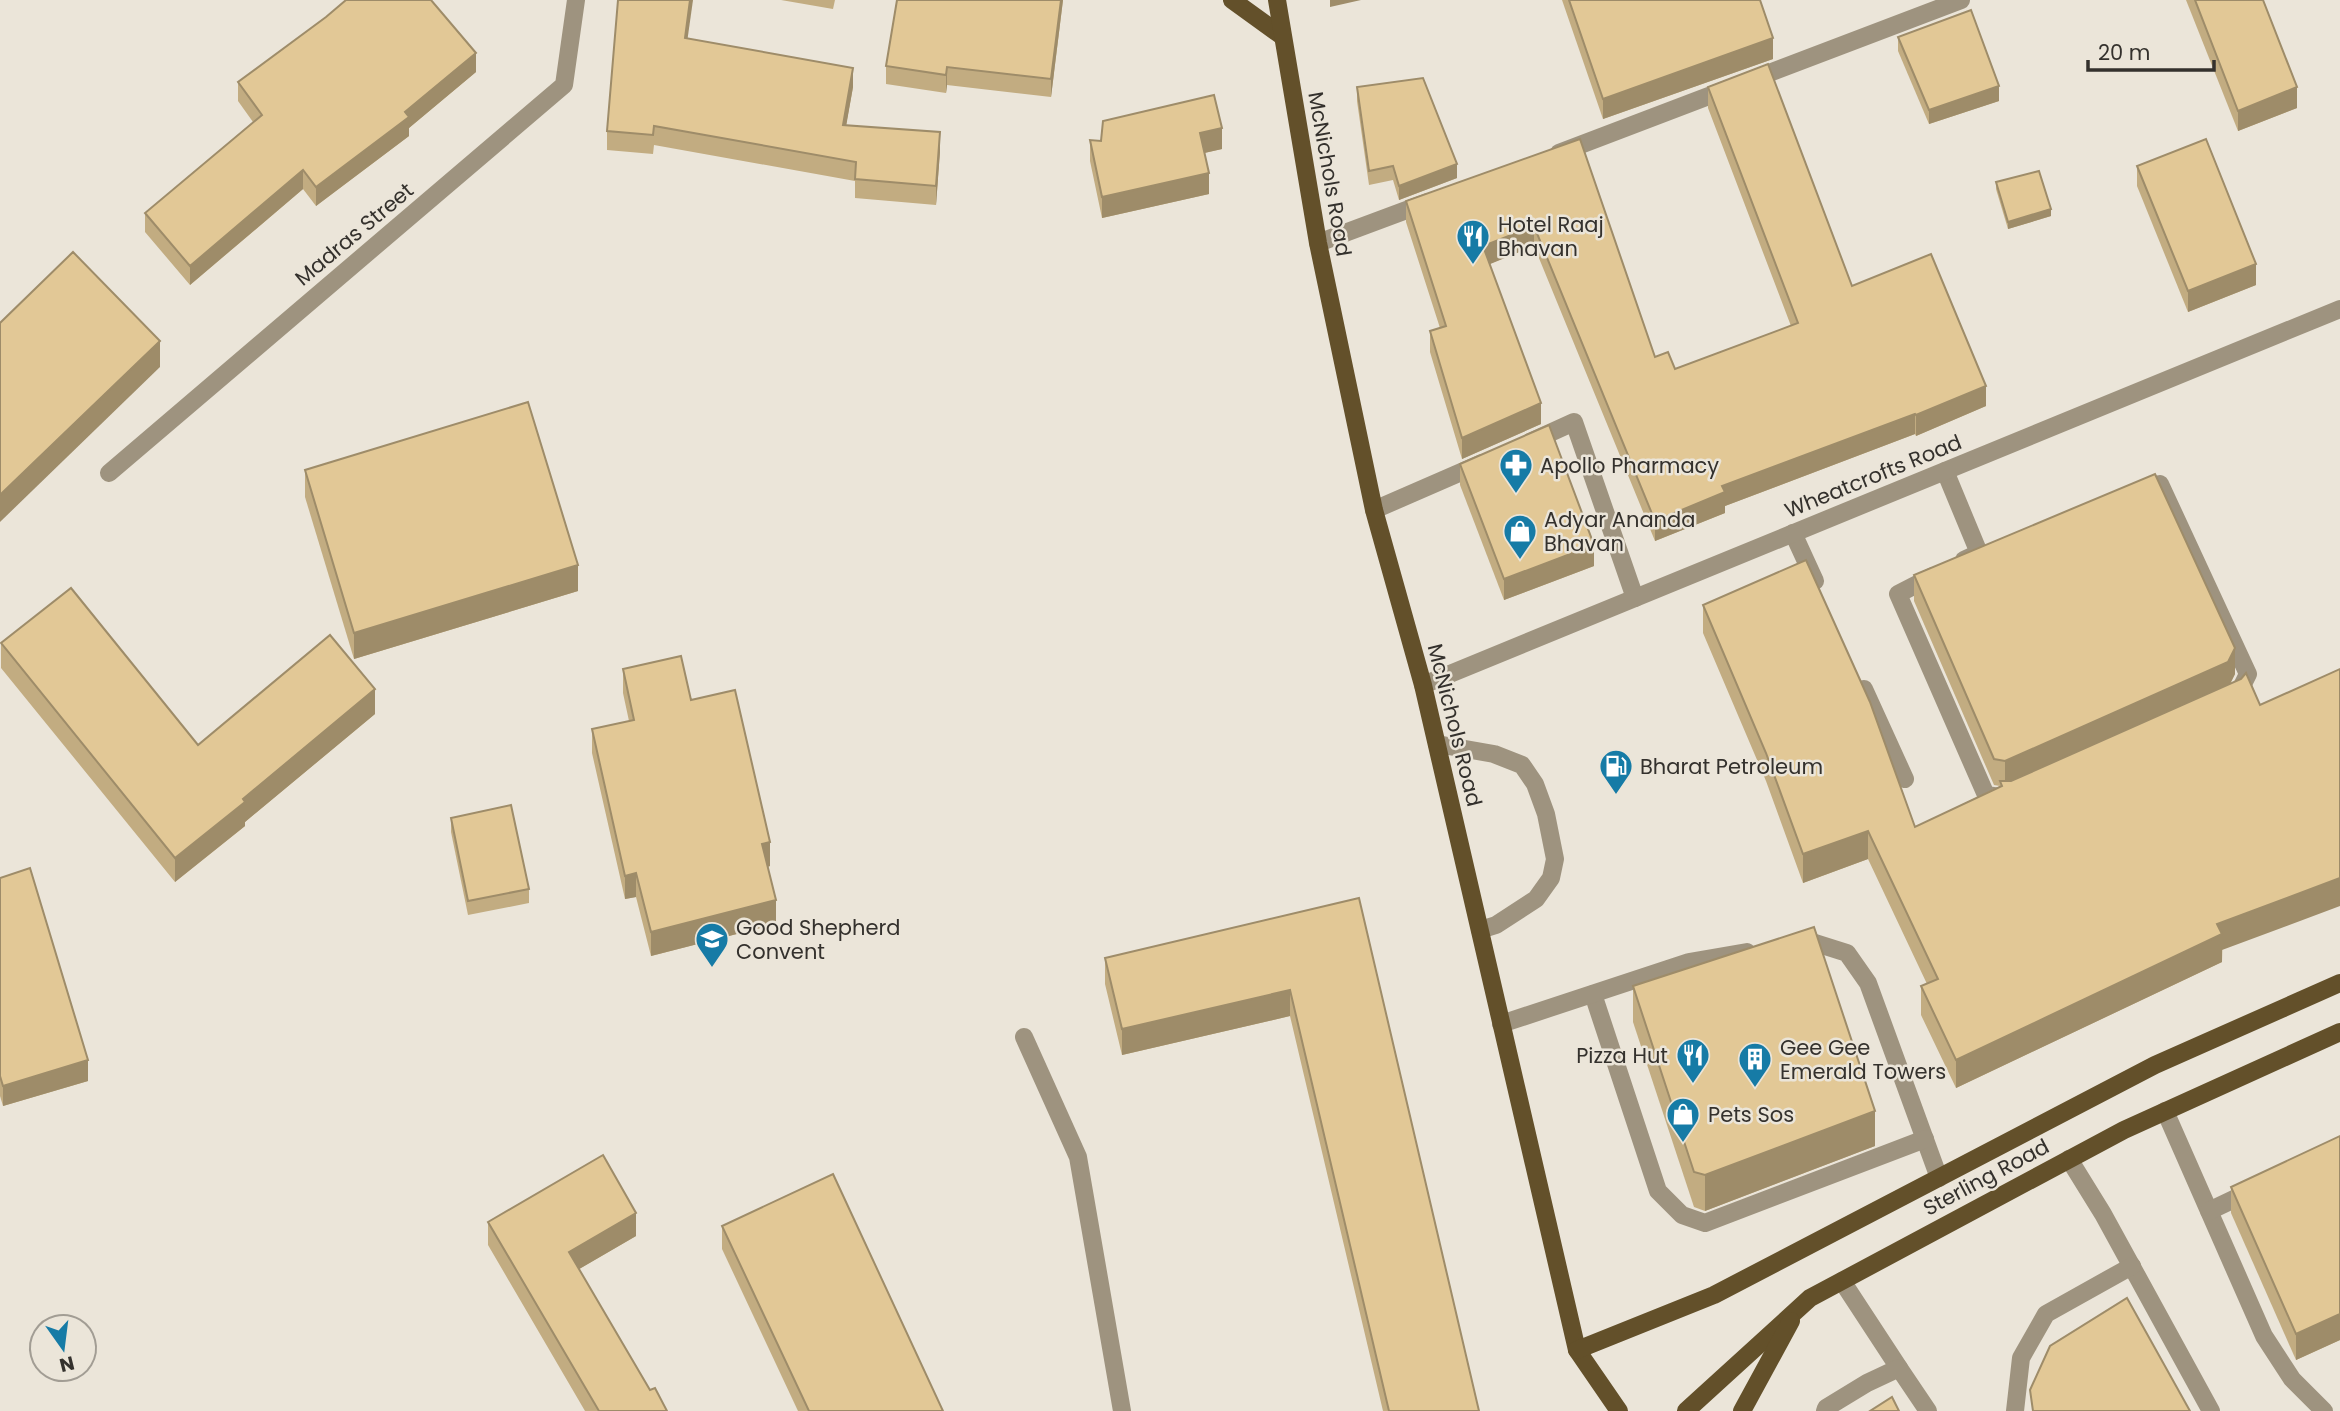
<svg xmlns="http://www.w3.org/2000/svg" width="2340" height="1411" font-family="Poppins,sans-serif">
<style>
.lines{fill:none;stroke-linecap:round;stroke-linejoin:round}
.minor{stroke:#9e937f;stroke-width:18}
.major{stroke:#63502a;stroke-width:18}
.wall{fill:#c2ac81}
.shaded-wall{fill:#9e8c69}
.building{fill:#e2c896;stroke:#9e8c69;stroke-width:2}
.labels{text-anchor:middle;dominant-baseline:central;stroke-width:5;stroke-linejoin:round;paint-order:stroke}
.street-label{font-size:21px;fill:#34312d;stroke:#ebe5d9}
.poi-label{font-size:21px;fill:#34312d;stroke:#ebe5d9;text-anchor:start}
</style>
<rect width="100%" height="100%" fill="#ebe5d9"/>
<g class="lines">
<g class="minor">
<path d="M1559,153L1961,0"/>
<path d="M1318,243L1428,202"/>
<path d="M1530,442L1574,422L1635,598"/>
<path d="M1945,471L1979,553L1964,560"/>
<path d="M109,473L564,85L576,0"/>
<path d="M2137,493L2160,484L2248,674L2237,696"/>
<path d="M1374,510L1482,463"/>
<path d="M1793,533L1815,581"/>
<path d="M1933,576L1898,594L1986,795L2007,798"/>
<path d="M1423,685L2340,309"/>
<path d="M1864,689L1905,779"/>
<path d="M1437,744L1494,754L1522,765L1535,784L1546,814L1555,859L1551,878L1536,899L1496,925L1480,930"/>
<path d="M1799,943L1809,941L1847,953L1868,983L1939,1178"/>
<path d="M1593,994L1658,1191L1682,1215L1705,1223L1925,1139"/>
<path d="M1501,1024L1689,962L1747,952"/>
<path d="M1024,1037L1078,1157L1122,1411"/>
<path d="M2165,1111L2264,1336L2292,1379L2324,1411"/>
<path d="M2069,1159L2103,1214L2211,1411"/>
<path d="M2209,1211L2251,1191"/>
<path d="M1842,1281L1899,1368"/>
<path d="M1825,1411L1826,1408L1867,1383L1899,1368L1928,1411"/>
<path d="M2015,1411L2021,1358L2046,1314L2132,1266"/>
</g>
<g class="major">
<path d="M1232,0L1282,36"/>
<path d="M1277,0L1318,243L1374,510L1423,685L1577,1350L1619,1411"/>
<path d="M1577,1350L1714,1295L2155,1065L2340,983"/>
<path d="M1686,1411L1810,1298L2124,1130L2340,1032"/>
<path d="M1742,1411L1791,1321"/>
</g>
</g>
<g class="wall">
<path d="M781,0H835L833,9Z"/>
<path d="M1063,0L1051,97L947,85L946,93L886,84V66Z"/>
<path d="M1562,0H1760L1773,59L1603,119Z"/>
<path d="M2186,0H2263L2297,108L2238,131Z"/>
<path d="M1898,37L1999,101L1929,124L1898,51Z"/>
<path d="M688,38L853,87L846,125L940,151L936,205L855,198V181L654,145L653,154L607,150V131Z"/>
<path d="M476,72L409,128V136L316,206L303,189L190,285L145,232V213L253,122L238,101V82Z"/>
<path d="M1357,87L1457,178L1399,200L1393,180L1369,185L1357,101Z"/>
<path d="M1708,87L1852,286L1986,406L1916,436L1915,434L1725,506V513L1655,541L1534,246L1489,264L1541,424L1462,459L1430,352V331L1440,328L1406,222V201L1580,139L1655,357L1675,369L1791,326L1708,108Z"/>
<path d="M1090,140L1222,149L1204,153L1209,194L1102,218L1090,161Z"/>
<path d="M2137,166L2256,285L2188,312L2137,186Z"/>
<path d="M1996,182L2051,216L2008,229L1996,189Z"/>
<path d="M1460,464L1594,566L1504,600L1460,485Z"/>
<path d="M305,470L578,591L354,659L305,497Z"/>
<path d="M1914,575L2235,674L2230,684L2222,962L1956,1088L1921,1015V986L1927,984L1868,859L1803,883L1766,781L1703,633V605L1915,827L2000,786L1994,785L1914,601Z"/>
<path d="M1,643L198,745L375,714L245,822V826L175,882L1,668Z"/>
<path d="M623,669L691,700L770,866L768,867L776,924L651,956L636,897L625,899L592,753V729L629,721L623,693Z"/>
<path d="M451,818L529,889V903L468,915L451,832Z"/>
<path d="M0,878L88,1081L3,1106L0,1096Z"/>
<path d="M1359,898L1479,1411H1383L1290,1016L1122,1055L1105,984V958Z"/>
<path d="M1633,986L1875,1146L1705,1211L1694,1207L1633,1022Z"/>
<path d="M2340,1136V1340L2296,1360L2231,1213V1187Z"/>
<path d="M488,1222L636,1236L579,1269L650,1390L667,1411H585L488,1245Z"/>
<path d="M722,1226L943,1411H798L722,1249Z"/>
</g>
<g class="shaded-wall">
<path d="M690,0H693L685,57V38Z"/>
<path d="M1061,0H1063L1051,97V79Z"/>
<path d="M1330,0H1361L1330,7Z"/>
<path d="M1773,38V59L1603,119V99Z"/>
<path d="M476,53V72L409,128V136L316,206V187Z"/>
<path d="M947,67V85L946,93V75Z"/>
<path d="M853,68V87L843,144V125Z"/>
<path d="M1999,86V101L1929,124V110Z"/>
<path d="M2297,87V108L2238,131V111Z"/>
<path d="M1222,128V149L1200,154V133Z"/>
<path d="M940,132V151L936,205V186Z"/>
<path d="M1457,164V178L1399,200V186Z"/>
<path d="M303,170V189L190,285V266Z"/>
<path d="M1209,173V194L1102,218V197Z"/>
<path d="M2051,209V216L2008,229V222Z"/>
<path d="M1534,226V246L1483,267V246Z"/>
<path d="M2256,264V285L2188,312V291Z"/>
<path d="M160,341V367L0,522V495Z"/>
<path d="M1986,386V406L1916,436V415Z"/>
<path d="M1541,403V424L1462,459V438Z"/>
<path d="M1915,414V434L1725,506V513L1655,541V521L1722,486Z"/>
<path d="M1594,545V566L1504,600V579Z"/>
<path d="M578,565V591L354,659V633Z"/>
<path d="M2235,648V674L2228,688L2005,787V761Z"/>
<path d="M375,689V714L245,822V826L175,882V858L243,799Z"/>
<path d="M1868,831V859L1803,883V854Z"/>
<path d="M770,842V866L762,868V844Z"/>
<path d="M636,873V897L625,899V876Z"/>
<path d="M2340,878V906L2222,950V962L1956,1088V1060L2217,924Z"/>
<path d="M776,900V924L651,956V932Z"/>
<path d="M1290,990V1016L1122,1055V1029Z"/>
<path d="M88,1060V1081L3,1106V1086Z"/>
<path d="M1875,1111V1146L1705,1211V1175Z"/>
<path d="M636,1213V1236L569,1275V1252Z"/>
<path d="M2340,1314V1340L2296,1360V1334Z"/>
</g>
<g class="building">
<path d="M346,0H431L476,53L405,112L409,117L316,187L303,170L190,266L145,213L262,115L238,82L326,17Z"/>
<path d="M618,0H690L685,38L853,68L843,125L940,132L936,186L855,179L856,162L654,126L653,135L607,131Z"/>
<path d="M897,0H1061L1051,79L947,67L946,75L886,66Z"/>
<path d="M1569,0H1760L1773,38L1603,99Z"/>
<path d="M2195,0H2263L2297,87L2238,111Z"/>
<path d="M1971,10L1999,86L1929,110L1898,37Z"/>
<path d="M1768,64L1852,286L1931,254L1986,386L1916,415L1915,414L1722,486L1725,492L1655,521L1534,226L1483,246L1541,403L1462,438L1430,331L1446,326L1406,201L1580,139L1655,357L1668,352L1675,369L1798,323L1708,87Z"/>
<path d="M1423,78L1457,164L1399,186L1393,166L1369,171L1357,87Z"/>
<path d="M1214,95L1222,128L1200,133L1209,173L1102,197L1090,140L1101,141L1103,121Z"/>
<path d="M2206,139L2256,264L2188,291L2137,166Z"/>
<path d="M2039,171L2051,209L2008,222L1996,182Z"/>
<path d="M73,252L160,341L0,495V323Z"/>
<path d="M528,402L578,565L354,633L305,470Z"/>
<path d="M1549,425L1594,545L1504,579L1460,464Z"/>
<path d="M2155,474L2235,648L2228,662L2005,761L1994,759L1914,575Z"/>
<path d="M1806,560L1870,702L1915,827L2002,786L2000,781H2011L2241,679L2246,673L2260,705L2340,669V878L2217,924L2222,934L1956,1060L1921,986L1938,979L1868,831L1803,854L1766,753L1703,605Z"/>
<path d="M71,588L198,745L330,635L375,689L243,799L245,802L175,858L1,643Z"/>
<path d="M681,656L691,700L735,690L770,842L762,844L776,900L651,932L636,873L625,876L592,729L634,720L623,669Z"/>
<path d="M511,805L529,889L468,901L451,818Z"/>
<path d="M30,868L88,1060L3,1086L0,1076V878Z"/>
<path d="M1359,898L1479,1411H1389L1290,990L1122,1029L1105,958Z"/>
<path d="M1814,927L1875,1111L1705,1175L1694,1172L1633,986Z"/>
<path d="M2340,1136V1314L2296,1334L2231,1187Z"/>
<path d="M603,1155L636,1213L569,1252L650,1390L655,1388L667,1411H599L488,1222Z"/>
<path d="M833,1174L943,1411H809L722,1226Z"/>
<path d="M2127,1298L2190,1411H2033L2030,1390L2050,1346Z"/>
<path d="M1892,1397L1899,1411H1870Z"/>
</g>
<defs>
<symbol id="restaurant-pin" viewBox="-11 -11 22 30"><path d="M0 17L-7.5 6A9.5 9.5 0 1 1 7.5 6Z" fill="#167ba6" stroke="#ebe5d9"/><path d="M-5-6h1v4h1v-4h1v4h1v-4h1v5L-1.5 .5V6h-2V.5L-5-1ZM5-6V6H3V1.5H1.5Q1.5-4 5-6Z" fill="#fff"/></symbol>
<symbol id="pharmacy-pin" viewBox="-11 -11 22 30"><path d="M0 17L-7.5 6A9.5 9.5 0 1 1 7.5 6Z" fill="#167ba6" stroke="#ebe5d9"/><path d="M-2-6h4v4h4v4h-4v4h-4v-4h-4v-4h4Z" fill="#fff"/></symbol>
<symbol id="shop-pin" viewBox="-11 -11 22 30"><path d="M0 17L-7.5 6A9.5 9.5 0 1 1 7.5 6Z" fill="#167ba6" stroke="#ebe5d9"/><path d="M-5-2.5h2.3a2.7 3.5 0 0 1 5.4 0H5L5.5 6h-11ZM-1.5-2.5h3a1.5 2.3 0 0 0-3 0Z" fill="#fff"/></symbol>
<symbol id="fuel-pin" viewBox="-11 -11 22 30"><path d="M0 17L-7.5 6A9.5 9.5 0 1 1 7.5 6Z" fill="#167ba6" stroke="#ebe5d9"/><path d="M-5.5-6h7V0h2V4h1.3V-2.5L3-4.5l.8-.8L6-3V5H2.5V1h-1V6h-7ZM-4.2-4.7v3.2H.2V-4.7Z" fill="#fff"/></symbol>
<symbol id="school-pin" viewBox="-11 -11 22 30"><path d="M0 17L-7.5 6A9.5 9.5 0 1 1 7.5 6Z" fill="#167ba6" stroke="#ebe5d9"/><path d="M0-5L7-2L0 1L-7-2ZM-4 1L0 2.5L4 1V4Q0 6-4 4Z" fill="#fff"/></symbol>
<symbol id="building-pin" viewBox="-11 -11 22 30"><path d="M0 17L-7.5 6A9.5 9.5 0 1 1 7.5 6Z" fill="#167ba6" stroke="#ebe5d9"/><path d="M-4-6H4V6H1V3H-1V6H-4ZM-2.5-4.3h1.7v1.8h-1.7ZM.8-4.3h1.7v1.8H.8ZM-2.5-1h1.7V.8h-1.7ZM.8-1h1.7V.8H.8Z" fill="#fff"/></symbol>
</defs>
<g fill-rule="evenodd">
<use href="#restaurant-pin" x="1454" y="217" width="38" height="52"/>
<use href="#pharmacy-pin" x="1497" y="446" width="38" height="52"/>
<use href="#shop-pin" x="1501" y="512" width="38" height="52"/>
<use href="#fuel-pin" x="1597" y="747" width="38" height="52"/>
<use href="#school-pin" x="693" y="920" width="38" height="52"/>
<use href="#restaurant-pin" x="1674" y="1036" width="38" height="52"/>
<use href="#building-pin" x="1736" y="1040" width="38" height="52"/>
<use href="#shop-pin" x="1664" y="1095" width="38" height="52"/>
</g>
<g class="labels">
<g class="street-label">
<text transform="translate(1330 174) rotate(80)">McNichols Road</text>
<text transform="translate(354 234) rotate(-40)">Madras Street</text>
<text transform="translate(1873 476) rotate(-22)">Wheatcrofts Road</text>
<text transform="translate(1455 725) rotate(76)">McNichols Road</text>
<text transform="translate(1986 1177) rotate(-28)">Sterling Road</text>
</g>
<g class="poi-label">
<text x="1498" y="224">Hotel Raaj<tspan x="1498" dy="24">Bhavan</tspan></text>
<text x="1540" y="465">Apollo Pharmacy</text>
<text x="1544" y="519">Adyar Ananda<tspan x="1544" dy="24">Bhavan</tspan></text>
<text x="1640" y="766">Bharat Petroleum</text>
<text x="736" y="927">Good Shepherd<tspan x="736" dy="24">Convent</tspan></text>
<text x="1780" y="1047">Gee Gee<tspan x="1780" dy="24">Emerald Towers</tspan></text>
<text x="1668" y="1055" text-anchor="end">Pizza Hut</text>
<text x="1708" y="1114">Pets Sos</text>
</g>
</g>
<g transform="translate(63 1348) rotate(166)"><circle r="33" fill="#ebe5d9" stroke="#a29d94" stroke-width="2"/>
<path d="M0-5L12 26L0 18L-12 26Z" fill="#167ba6"/>
<text y="-10" font-size="19" font-weight="bold" text-anchor="middle" fill="#34312d">N</text>
</g>
<path d="M2088 60v10h126v-10" fill="none" stroke="#34312d" stroke-width="3.5"/>
<text x="2098" y="60" font-size="21" fill="#34312d" stroke="#ebe5d9" stroke-width="5" paint-order="stroke">20 m</text>
</svg>
